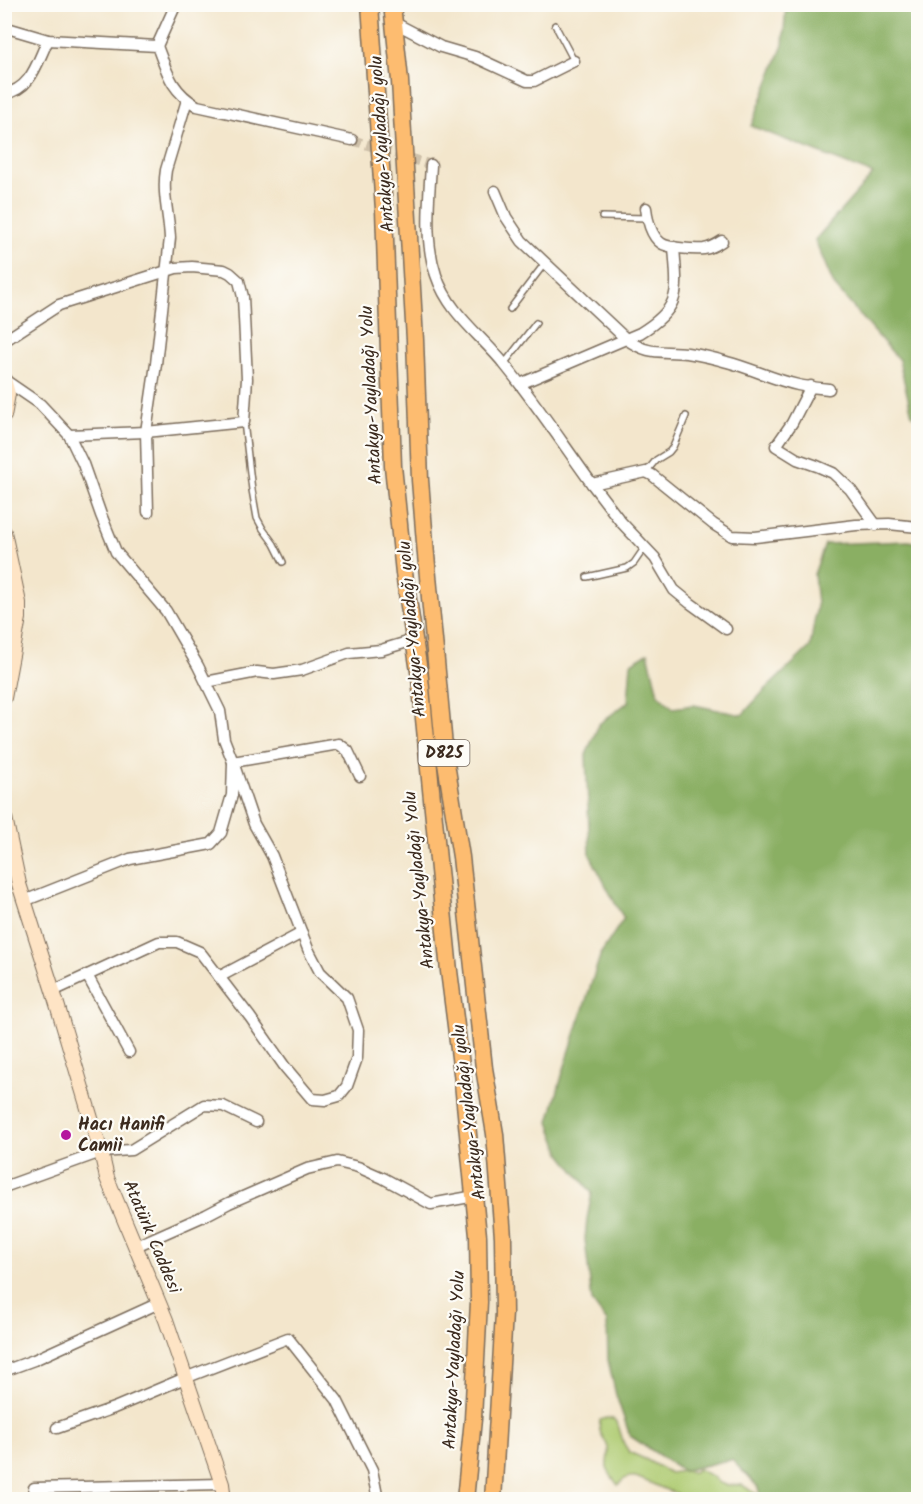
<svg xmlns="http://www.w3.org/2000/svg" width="923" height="1504" font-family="Kalam,sans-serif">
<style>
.green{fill:#aecb71;stroke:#747a48;stroke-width:1.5}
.forest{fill:#8aaf63;stroke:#626c40;stroke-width:1.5}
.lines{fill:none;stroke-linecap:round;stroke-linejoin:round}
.minor-tunnel{stroke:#cec0a9;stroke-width:10;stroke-dasharray:10 5;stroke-linecap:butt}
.service-casing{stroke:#7b6c5b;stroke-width:8}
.minor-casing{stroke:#7b6c5b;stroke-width:13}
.secondary-casing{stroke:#7b6c5b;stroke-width:16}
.trunk-casing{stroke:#7b6c5b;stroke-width:19}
.service{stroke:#fff;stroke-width:5}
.minor{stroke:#fff;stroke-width:10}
.secondary{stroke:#fee4c5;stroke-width:14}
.trunk{stroke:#fdbc6f;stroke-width:16}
.poi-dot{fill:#b5179e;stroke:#fdfcf7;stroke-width:2}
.labels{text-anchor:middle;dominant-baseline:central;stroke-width:4.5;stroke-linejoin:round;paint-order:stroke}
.shield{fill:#fdfcf7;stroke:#75695f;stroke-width:1.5}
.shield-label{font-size:16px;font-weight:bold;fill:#3b2a1e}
.street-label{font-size:18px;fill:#3b2a1e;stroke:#fdfcf7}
.poi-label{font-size:18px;font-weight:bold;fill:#3b2a1e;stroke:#fdfcf7;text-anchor:start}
</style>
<rect width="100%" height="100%" fill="#fdfcf7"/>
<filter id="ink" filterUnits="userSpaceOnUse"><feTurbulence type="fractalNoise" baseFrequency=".0167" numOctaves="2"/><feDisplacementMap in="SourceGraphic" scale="12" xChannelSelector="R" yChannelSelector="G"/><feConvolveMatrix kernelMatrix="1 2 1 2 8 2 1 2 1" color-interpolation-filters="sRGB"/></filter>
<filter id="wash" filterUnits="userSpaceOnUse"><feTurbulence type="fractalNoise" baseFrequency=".008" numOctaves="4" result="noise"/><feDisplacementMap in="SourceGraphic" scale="24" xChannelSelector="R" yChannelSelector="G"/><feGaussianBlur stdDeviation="1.35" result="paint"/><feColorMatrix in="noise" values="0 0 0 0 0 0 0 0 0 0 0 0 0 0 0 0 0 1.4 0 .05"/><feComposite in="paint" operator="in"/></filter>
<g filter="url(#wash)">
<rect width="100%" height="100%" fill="#f3e6cc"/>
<path class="green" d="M607,1418L613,1419L617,1422L624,1444L629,1452L647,1460L670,1473L683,1471L693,1472L698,1469L712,1476L719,1483L727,1485H742L757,1494L760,1499H685L681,1496L636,1477C627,1476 623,1479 618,1485C615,1481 609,1474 607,1468C606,1462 609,1455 608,1448C605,1436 597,1435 600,1420Z"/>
<g class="forest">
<path d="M786,5H918V417L912,415L899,360L834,285L815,240L873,174L751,126L783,45Z"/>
<path d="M909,541L918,543V1499H762L757,1486L732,1460L719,1462L683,1471L630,1436L616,1395L608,1360L607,1322L592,1302L585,1239L587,1219L592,1193L561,1154L549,1122L563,1072L601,953L624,918L617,907L590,855L586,755L599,724L628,702L631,663L648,653L658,694L673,708L694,705L742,715L764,691L810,647L817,605L814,574L825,544Z"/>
</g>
</g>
<g filter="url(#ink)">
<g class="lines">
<path class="minor-tunnel" d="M352,140L431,165"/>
<defs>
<g id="service">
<path d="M555,25L574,61"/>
<path d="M602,217L647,218"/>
<path d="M510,309L545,263"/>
<path d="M504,364L536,323"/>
<path d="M244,422L252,490L257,518L263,529L274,544L283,562"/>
<path d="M646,472L656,460L669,452L673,447L686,416"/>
<path d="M587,577L627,568L634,563L645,547"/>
</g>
<g id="minor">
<path d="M393,22L441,47L475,57L527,81H534L574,61"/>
<path d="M4,27L48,40L157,46C167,72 171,91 197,106L352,140"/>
<path d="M157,46L176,4"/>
<path d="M4,94C32,89 37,62 48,40"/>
<path d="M431,165C429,201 424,240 436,275C449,314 480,334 505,365C536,403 563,444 592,484L646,472L652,475L713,524L732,536L755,537L856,525L889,524L918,527"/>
<path d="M495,191L506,217L522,241L626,339C650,356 659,350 687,353C700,355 714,358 727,362C751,368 774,380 798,385C808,387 819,388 829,389"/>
<path d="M646,208C647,219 651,236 661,243C667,248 695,250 704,249C711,248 716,245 722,241"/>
<path d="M4,341L59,305L176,268L192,267L224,270L230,273L239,281L243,297L247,379L244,422L146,432L69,435"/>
<path d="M5,380L40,404L69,435L83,464L101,515L116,552L166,611L198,666L220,711L224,739L233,762L232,795L221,833L211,844L130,859L24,901"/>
<path d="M520,384L640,333C683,307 677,291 674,247"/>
<path d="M811,386L792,423L776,446L797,459L817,466L833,473L850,489L876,525"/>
<path d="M592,484L621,522L655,558L674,590L690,603L726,629"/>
<path d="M148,512L146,432L156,364L170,238C169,215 162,193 166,170L187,100"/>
<path d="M4,619L19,618"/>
<path d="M206,682L257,672L274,674L302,670L349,653L381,650L414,640"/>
<path d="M87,975L129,1052"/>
<path d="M219,977L302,933"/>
<path d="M53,991L159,942H177L200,952L250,1017L285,1067L312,1099L325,1100L339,1096L347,1086L357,1058L358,1030L347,998L320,972L308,949L272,856L254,824L233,762L339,744L348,751L360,776"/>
<path d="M4,1187L101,1152L131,1150L204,1105L223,1106L256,1122"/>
<path d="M136,1246L206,1215L229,1203L307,1169L337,1162L358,1167L383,1178L431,1204L475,1196"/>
<path d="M4,1371L34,1360L159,1303"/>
<path d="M57,1428L114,1408L185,1378L288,1338L337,1400L372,1470L378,1500"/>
<path d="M34,1488L222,1484"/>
</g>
<g id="secondary">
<path d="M4,379L8,394L4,416"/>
<path d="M4,532L19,603V618L4,698"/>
<path d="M4,813L19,884L53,991L101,1152L107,1178L166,1320L222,1484L224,1500"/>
</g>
<g id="trunk">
<path d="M370,4L384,210L393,466L404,573L420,678L449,971L462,1073L478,1236L479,1302L473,1419L465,1500"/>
<path d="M392,4L400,81L415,340L420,480L426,555L445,757L461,857L484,1068L495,1134L503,1237L504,1313L493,1500"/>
</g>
</defs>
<use href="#service" class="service-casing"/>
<use href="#minor" class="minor-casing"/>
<use href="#secondary" class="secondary-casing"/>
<use href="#trunk" class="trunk-casing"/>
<use href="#service" class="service"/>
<use href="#minor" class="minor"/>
<use href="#secondary" class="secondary"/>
<use href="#trunk" class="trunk"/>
</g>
</g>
<circle class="poi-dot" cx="66" cy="1135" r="6"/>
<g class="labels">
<rect class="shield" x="418.5" y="740" width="51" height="26" rx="4.5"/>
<g class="shield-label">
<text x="444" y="753">D825</text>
</g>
<g class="street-label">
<text transform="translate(383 144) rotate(-94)">Antakya-Yayladağı yolu</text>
<text transform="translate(372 395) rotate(-93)">Antakya-Yayladağı Yolu</text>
<text transform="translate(413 629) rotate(-95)">Antakya-Yayladağı yolu</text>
<text transform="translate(420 880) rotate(-96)">Antakya-Yayladağı Yolu</text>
<text transform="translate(470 1112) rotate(-97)">Antakya-Yayladağı yolu</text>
<text transform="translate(151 1237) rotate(67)">Atatürk Caddesi</text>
<text transform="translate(455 1360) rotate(-87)">Antakya-Yayladağı Yolu</text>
</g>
<g class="poi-label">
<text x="78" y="1125">Hacı Hanifi<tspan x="78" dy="21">Camii</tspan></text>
</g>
</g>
<rect width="923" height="1504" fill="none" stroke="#fdfcf7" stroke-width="24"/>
</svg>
